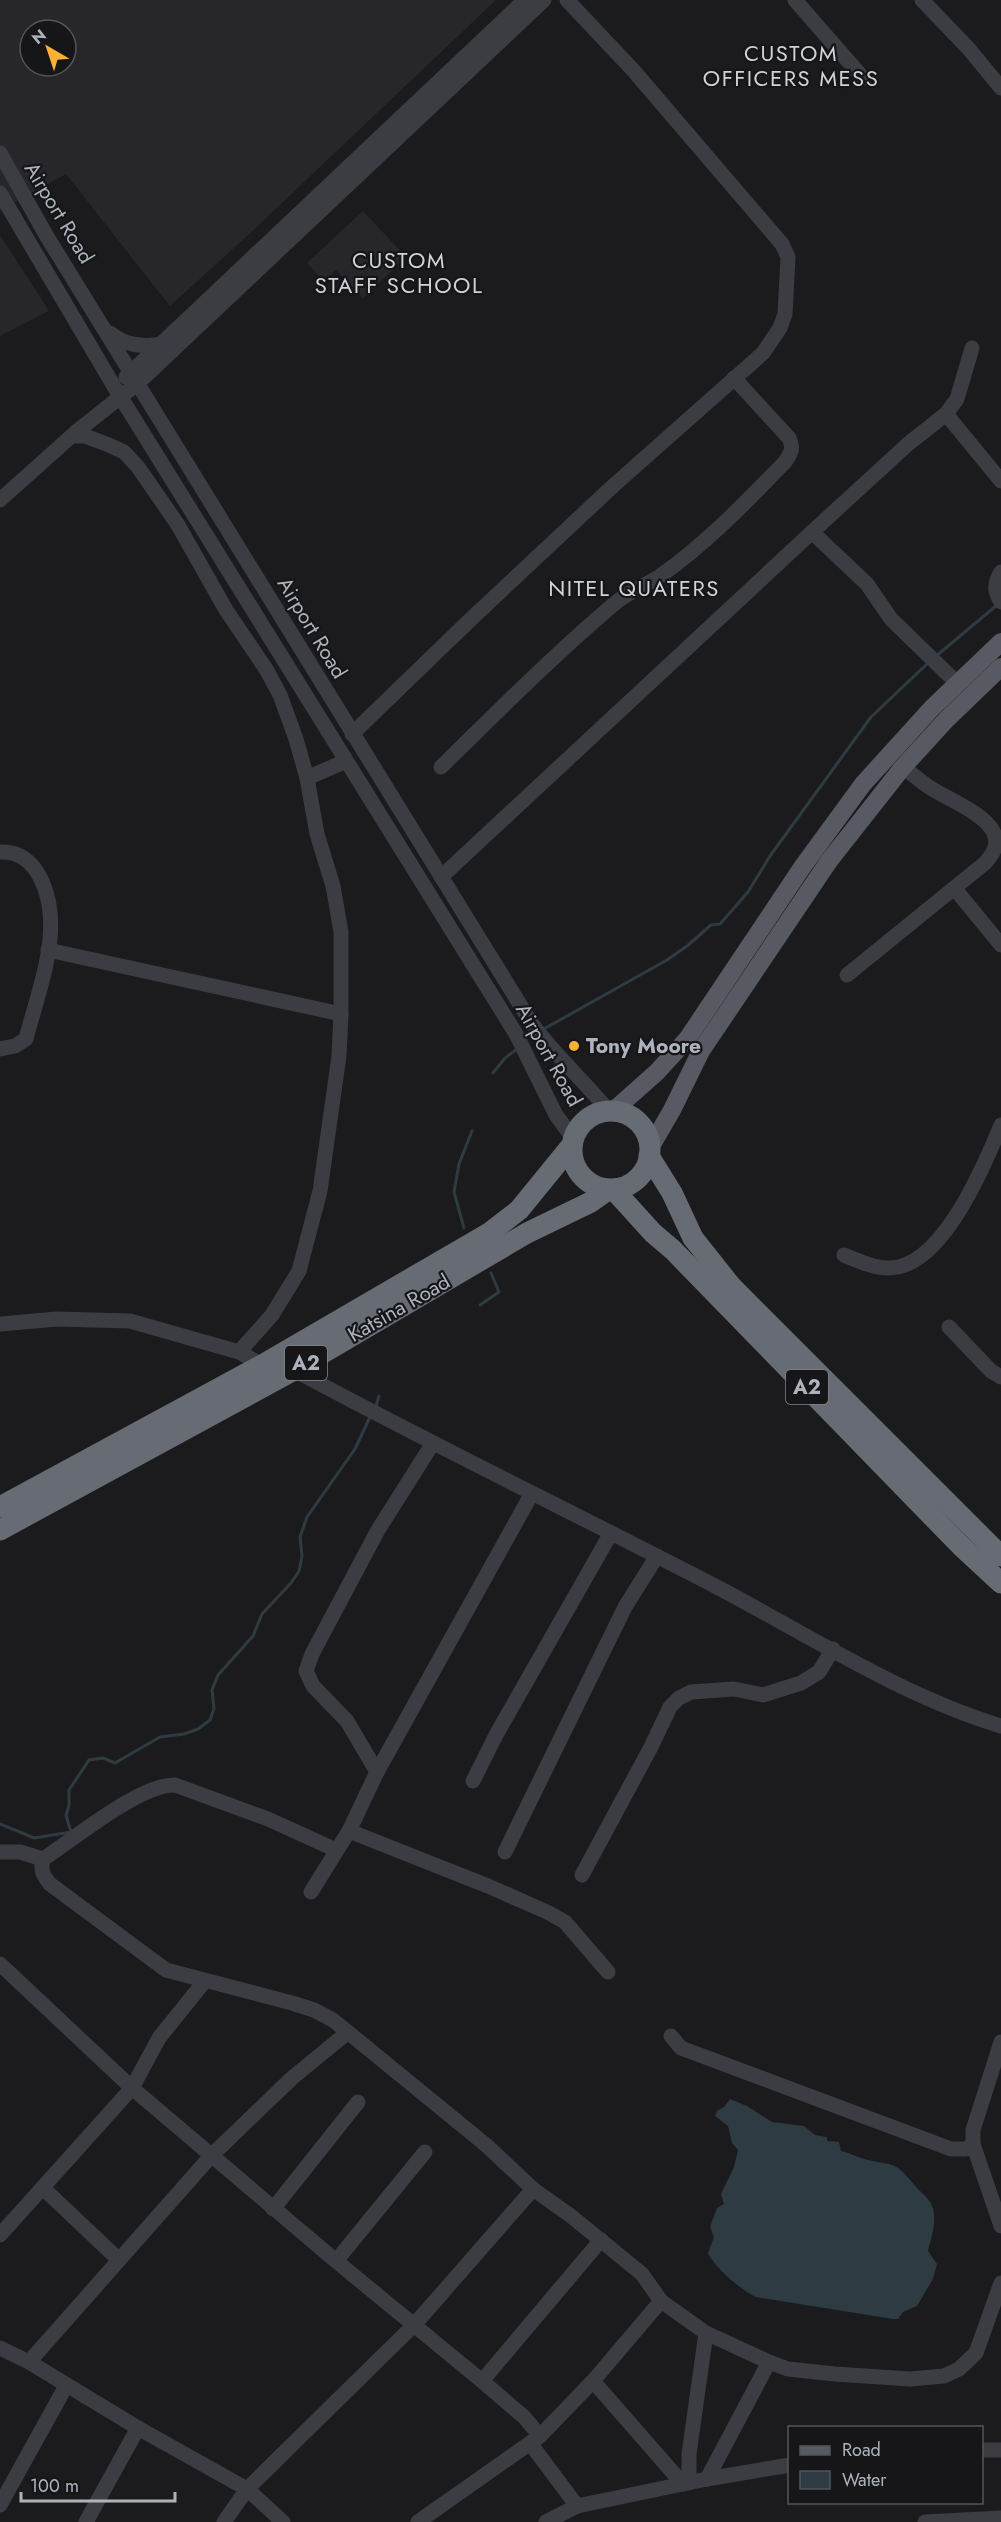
<svg xmlns="http://www.w3.org/2000/svg" width="1001" height="2522" font-family="Jost,sans-serif">
<style>
.built{fill:#27272b;fill-rule:evenodd}
.water{fill:#2f3b43}
.lines{fill:none;stroke-linecap:round;stroke-linejoin:round}
.stream{stroke:#2f3b43;stroke-width:3}
.minor{stroke:#3b3d43;stroke-width:15}
.major{stroke:#575a62;stroke-width:18}
.highway{stroke:#676b74;stroke-width:21}
.poi-dot{fill:#fcb034;stroke:#161618;stroke-width:2}
.labels{text-anchor:middle;dominant-baseline:central;stroke-width:4.5;stroke-linejoin:round;paint-order:stroke}
.shield{fill:#161618;stroke:#80848c;stroke-width:1.5}
.shield-label{font-size:20px;font-weight:bold;fill:#adb3bd}
.street-label{font-size:21px;fill:#adb3bd;stroke:#161618}
.poi-label{font-size:21px;font-weight:bold;fill:#adb3bd;stroke:#161618;text-anchor:start}
.neighbourhood-label{font-size:22px;letter-spacing:1.5px;fill:#ced2d9;stroke:#161618}
</style>
<rect width="100%" height="100%" fill="#1b1b1d"/>
<g class="built">
<path d="M0,0H496L246,237L170,306L66,174L0,211ZM30,30H66V66H30Z"/>
<path d="M363,211L406,257L363,298L336,270L324,281L307,263Z"/>
<path d="M0,235L49,311L0,336Z"/>
</g>
<path class="water" d="M730,2099L747,2106L772,2122L804,2126L815,2135L827,2137V2141L839,2142L841,2151C851,2153 858,2158 868,2160C899,2166 896,2163 917,2188C925,2196 933,2202 934,2214C935,2227 931,2239 928,2251L937,2264L933,2279L917,2306L903,2312L898,2319H893L756,2297C742,2291 714,2267 708,2253L714,2237L710,2227L717,2208L724,2204L721,2194L734,2167L738,2150L732,2143L728,2126L715,2116L717,2111L724,2107Z"/>
<g class="lines">
<g class="stream">
<path d="M935,657L997,605"/>
<path d="M542,1030L667,960L687,946L711,925L720,924L748,892L770,856L871,717L928,663"/>
<path d="M493,1073L505,1058L517,1049"/>
<path d="M464,1228L454,1192L459,1164L472,1131"/>
<path d="M480,1305L499,1292L491,1273"/>
<path d="M375,1409L379,1396"/>
<path d="M0,1824L34,1838L71,1832L66,1815L69,1806V1790L89,1760L103,1758L115,1763L160,1737L184,1734L198,1729L210,1720L214,1709L212,1690L218,1675L253,1636L262,1614L291,1583L299,1571L302,1556L300,1537L307,1517L355,1449L370,1417"/>
</g>
<g class="minor">
<path d="M795,0L863,78"/>
<path d="M922,0L969,49L1001,88"/>
<path d="M0,153L46,235L532,1024C555,1055 583,1080 608,1110"/>
<path d="M0,193L115,388L516,1034L556,1115L573,1138"/>
<path d="M110,333C126,346 143,347 163,344"/>
<path d="M126,377L525,0"/>
<path d="M946,414L1001,481"/>
<path d="M72,436H85L109,445L124,452L138,467L178,525L226,610L266,669L280,695L296,739L307,778L317,834L333,886L341,932V1014L339,1056L320,1191L299,1271L272,1315L239,1352"/>
<path d="M0,500L76,432L138,383L544,0"/>
<path d="M812,532L867,584L891,619L957,683"/>
<path d="M1001,572C994,583 994,591 1001,602"/>
<path d="M352,734L471,619L613,486L763,353L780,328L785,314L788,257L782,244L633,70L567,0"/>
<path d="M441,767C497,712 554,655 614,604C628,592 645,586 660,576C706,544 746,502 785,462C791,453 794,448 789,438L734,378"/>
<path d="M307,778L346,761"/>
<path d="M0,852C15,851 26,857 35,869C69,919 39,987 26,1039L15,1046L0,1049"/>
<path d="M441,877L812,532L908,444L946,414L957,399L972,348"/>
<path d="M955,889L1001,945"/>
<path d="M48,950L341,1014"/>
<path d="M847,975L985,863C993,854 999,845 994,833C985,813 947,799 929,787C920,781 912,774 903,767"/>
<path d="M844,1255C861,1262 879,1271 898,1267C946,1257 984,1166 1001,1125"/>
<path d="M0,1324L57,1319L130,1321L239,1352L262,1365"/>
<path d="M949,1327L991,1371L1001,1377"/>
<path d="M294,1370C433,1445 576,1514 717,1587C810,1636 900,1695 1001,1726"/>
<path d="M377,1772L347,1721L313,1686L306,1671L312,1654L378,1530L433,1443"/>
<path d="M473,1781L496,1735L611,1533"/>
<path d="M349,1831L488,1886L547,1912L565,1922L608,1972"/>
<path d="M336,1850L268,1819L175,1785C140,1784 74,1839 43,1859C40,1871 43,1875 50,1884L166,1970L292,2003L314,2010L333,2020L486,2145L533,2189L571,2216L642,2274L661,2301L706,2333L769,2362L788,2369L835,2374L910,2379L944,2376L959,2369L976,2353L1001,2283"/>
<path d="M0,1852H20L43,1859"/>
<path d="M505,1852L625,1607L657,1556"/>
<path d="M582,1875L651,1747L670,1707L679,1698L691,1692L734,1689L763,1695L801,1683L819,1672L833,1649"/>
<path d="M311,1892L349,1831L377,1772L531,1495"/>
<path d="M0,1964L132,2088L336,2261L482,2381L524,2417L540,2436"/>
<path d="M671,2036L681,2048L951,2149H966L973,2144"/>
<path d="M1001,2042L973,2130V2144L1001,2226"/>
<path d="M43,2188L119,2260"/>
<path d="M273,2209L358,2102"/>
<path d="M0,2235L132,2088L159,2038L204,1982"/>
<path d="M336,2261L425,2152"/>
<path d="M0,2348L29,2362L138,2428L247,2489L283,2522"/>
<path d="M29,2362L211,2156L292,2078L347,2033"/>
<path d="M482,2381L601,2240"/>
<path d="M593,2381L683,2484"/>
<path d="M530,2443L577,2506"/>
<path d="M982,2450H1001"/>
<path d="M707,2479L769,2362"/>
<path d="M689,2483V2454L706,2333"/>
<path d="M0,2505L66,2386"/>
<path d="M86,2522L138,2428"/>
<path d="M224,2522L247,2489L415,2324L533,2189"/>
<path d="M418,2522L540,2436L593,2381L661,2301"/>
<path d="M546,2522L577,2506L707,2479L790,2465"/>
<path d="M925,2522L1001,2518"/>
</g>
<g class="major">
<path d="M613,1111L657,1072L688,1038L803,866L863,784L932,708L1001,642"/>
<path d="M650,1148L672,1110L701,1051L829,861L903,767L946,720L1001,667"/>
</g>
<g class="highway">
<circle cx="611" cy="1150" r="39"/>
<path d="M649,1156L672,1193L693,1238L731,1286L1001,1556"/>
<path d="M614,1190L653,1233L673,1250L961,1546L1001,1583"/>
<path d="M0,1507L262,1365L489,1233L519,1210L572,1145"/>
<path d="M0,1530L294,1370L527,1233L591,1202L608,1190"/>
</g>
</g>
<circle class="poi-dot" cx="574" cy="1046" r="6"/>
<g class="labels">
<g class="shield">
<rect x="285" y="1346" width="42" height="34" rx="4.5"/>
<rect x="786" y="1370" width="42" height="34" rx="4.5"/>
</g>
<g class="shield-label">
<text x="306" y="1363">A2</text>
<text x="807" y="1387">A2</text>
</g>
<g class="street-label">
<text transform="translate(59 213) rotate(59)">Airport Road</text>
<text transform="translate(312 628) rotate(59)">Airport Road</text>
<text transform="translate(549 1055) rotate(61)">Airport Road</text>
<text transform="translate(399 1308) rotate(-30)">Katsina Road</text>
</g>
<g class="poi-label">
<text x="586" y="1046">Tony Moore</text>
</g>
<g class="neighbourhood-label">
<text x="791" y="53">CUSTOM<tspan x="791" dy="25">OFFICERS MESS</tspan></text>
<text x="399" y="260">CUSTOM<tspan x="399" dy="25">STAFF SCHOOL</tspan></text>
<text x="634" y="588">NITEL QUATERS</text>
</g>
</g>
<rect x="788" y="2426" width="195" height="78" fill="#161618" stroke="#52555a" stroke-width="1.5"/>
<rect x="800" y="2446" width="30" height="9" fill="#575a62" stroke="#52555a" stroke-width="1.5"/>
<text x="842" y="2456" font-size="18" fill="#adb3bd">Road</text>
<rect x="800" y="2471" width="30" height="18" fill="#2f3b43" stroke="#52555a" stroke-width="1.5"/>
<text x="842" y="2486" font-size="18" fill="#adb3bd">Water</text>
<g transform="translate(48 48) rotate(321)"><circle r="28" fill="#161618" stroke="#52555a" stroke-width="1.5"/>
<path d="M0-4.5L10 22L0 15L-10 22Z" fill="#fcb034"/>
<text y="-9" font-size="16" font-weight="bold" text-anchor="middle" fill="#adb3bd">N</text>
</g>
<path d="M21 2492v9h154v-9" fill="none" stroke="#adb3bd" stroke-width="3"/>
<text x="30" y="2492" font-size="18" fill="#adb3bd" stroke="#161618" stroke-width="4.5" paint-order="stroke">100 m</text>
</svg>
